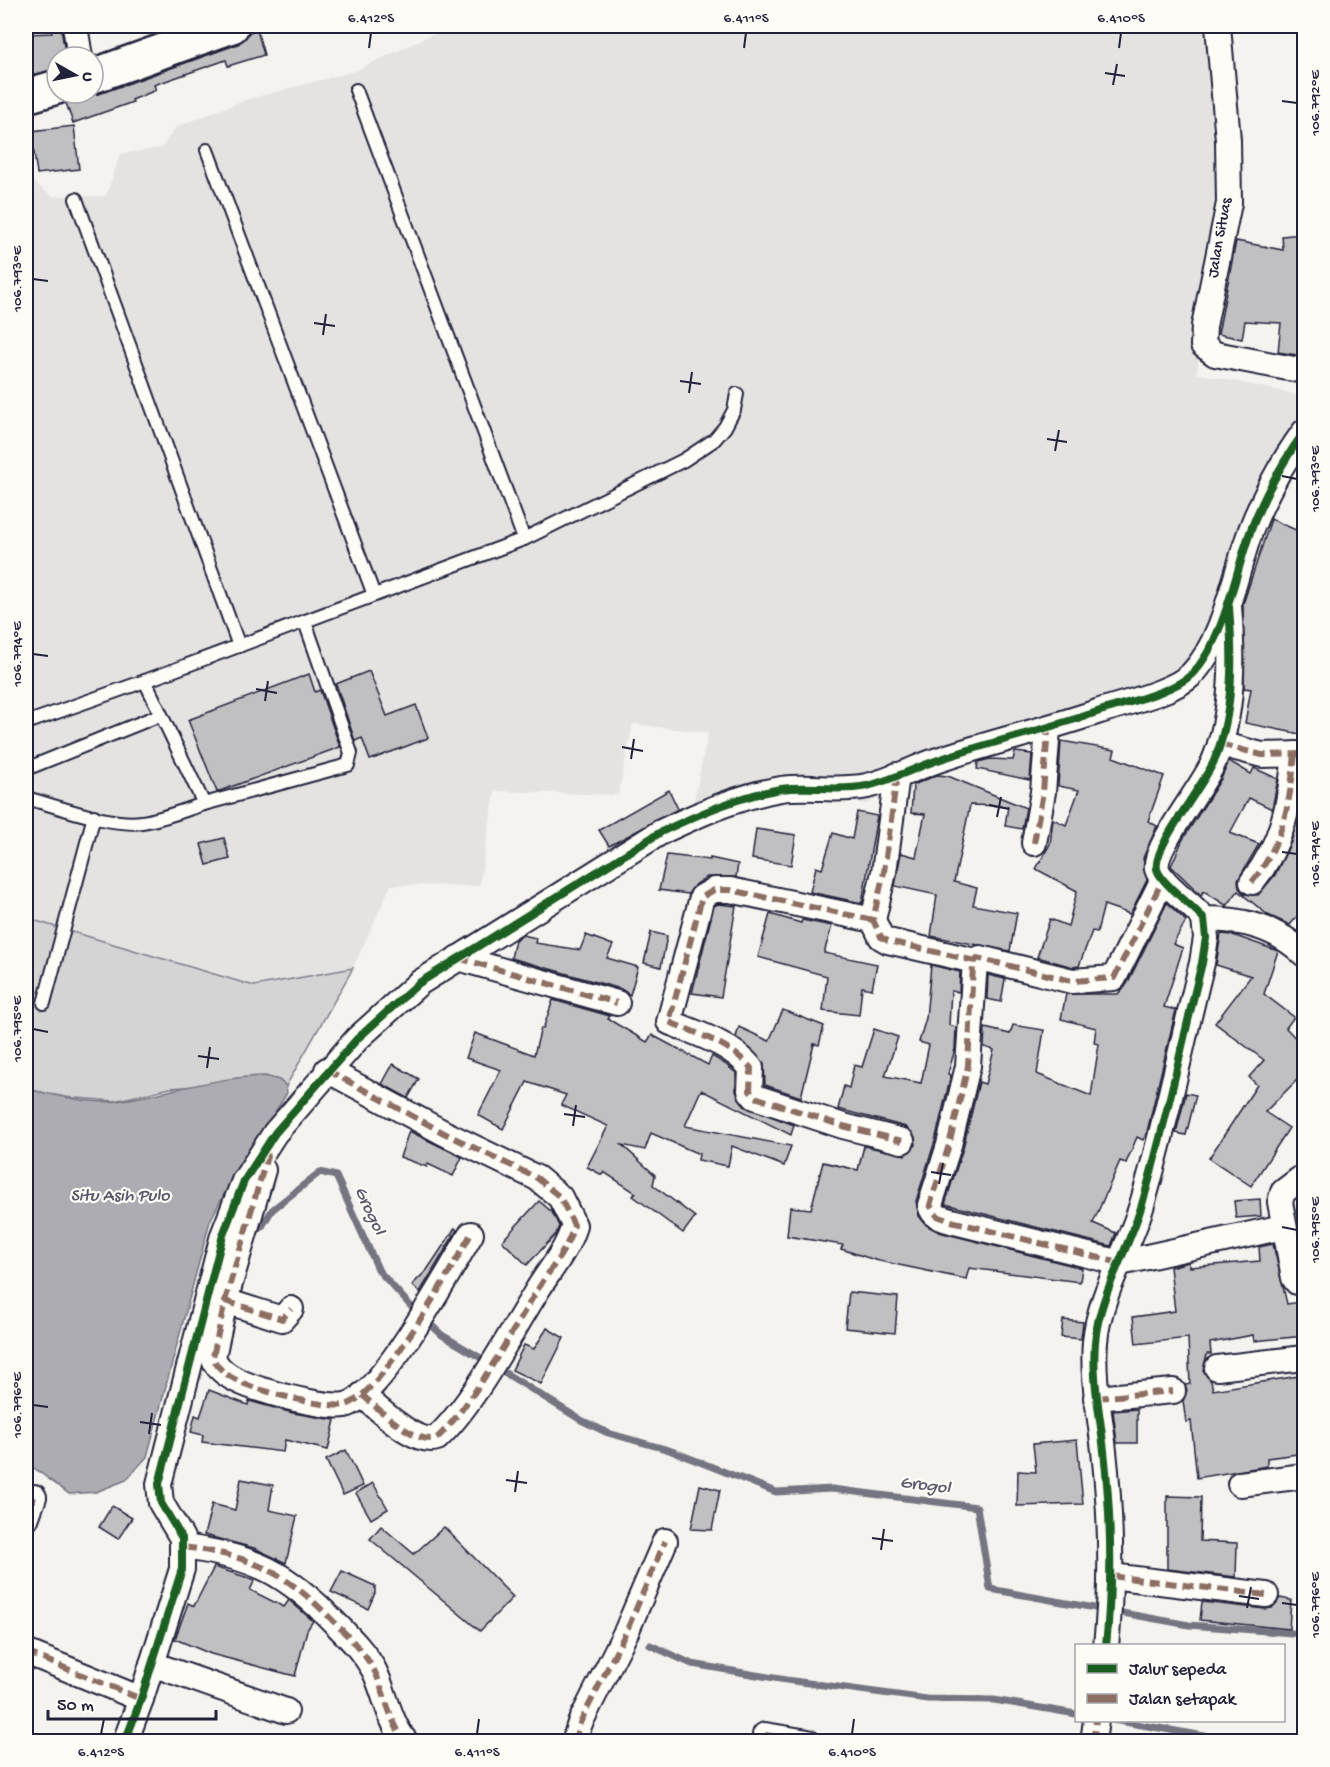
<svg xmlns="http://www.w3.org/2000/svg" width="1330" height="1767" font-family="'Gochi Hand',sans-serif">
<style>
.built{fill:#e4e3e2}
.green{fill:#d5d4d5;stroke:#7c7b88;stroke-width:1.5}
.water{fill:#acacb2;stroke:#757582;stroke-width:1.5}
.lines{fill:none;stroke-linecap:round;stroke-linejoin:round}
.stream{stroke:#757582;stroke-width:7}
.building{fill:#c0bfc2;stroke:#22223b;stroke-width:1.5}
.service-casing{stroke:#22223b;stroke-width:16}
.minor-casing{stroke:#22223b;stroke-width:28}
.secondary-casing{stroke:#22223b;stroke-width:38}
.service{stroke:#fdfcf7;stroke-width:12}
.minor{stroke:#fdfcf7;stroke-width:24}
.secondary{stroke:#fdfcf7;stroke-width:33}
.quiet{stroke:#8d6e63;stroke-width:6;stroke-dasharray:12 6;stroke-linecap:butt}
.cycleway-casing{stroke:#fdfcf7;stroke-width:11}
.cycleway{stroke:#1b5e20;stroke-width:8}
.ticks{fill:none;stroke:#22223b;stroke-width:2}
.labels{text-anchor:middle;dominant-baseline:central;stroke-width:4.5;stroke-linejoin:round;paint-order:stroke}
.street-label{font-size:16px;fill:#22223b;stroke:#fdfcf7}
.water-label{font-size:18px;font-style:italic;fill:#59596b;stroke:#fdfcf7}
.neatline{fill:none;stroke:#22223b;stroke-width:2}
.ticks-label{font-size:15px;text-anchor:middle;fill:#22223b}
</style>
<rect width="100%" height="100%" fill="#f4f3ef"/>
<filter id="ink" filterUnits="userSpaceOnUse"><feTurbulence type="fractalNoise" baseFrequency=".0167" numOctaves="2"/><feDisplacementMap in="SourceGraphic" scale="12" xChannelSelector="R" yChannelSelector="G"/><feConvolveMatrix kernelMatrix="1 2 1 2 8 2 1 2 1" color-interpolation-filters="sRGB"/></filter>
<g filter="url(#ink)">
<path class="built" d="M475,26H1224L1241,188L1196,373L1304,396V449L1274,500L1198,679L923,770L867,804L798,797L690,820L708,733L633,724L618,795L495,791L479,886L391,885L353,968L254,986L26,918V183L33,182L52,196H106L120,154L161,148L176,127L245,100L355,71L431,35Z"/>
<path class="green" d="M26,918L254,986L353,968L286,1086L279,1080L170,1088L114,1101L64,1097L26,1089Z"/>
<path class="water" d="M265,1076L279,1080L286,1086L287,1093L224,1194L210,1221L147,1457L126,1480L96,1492L69,1494L26,1462V1089C52,1094 90,1105 116,1101C167,1094 213,1077 265,1076Z"/>
<g class="lines">
<g class="stream">
<path d="M255,1232L263,1225L272,1210L320,1172L336,1176L379,1271L417,1313"/>
<path d="M429,1323L442,1335L486,1361"/>
<path d="M497,1368L581,1420L608,1433L669,1450L776,1492L832,1489L977,1507L990,1589L1189,1625L1304,1634"/>
<path d="M650,1645L692,1664L786,1680L927,1699L994,1700L1076,1714"/>
<path d="M1113,1720L1239,1742"/>
</g>
</g>
<g class="building">
<path d="M61,29L66,57H57V69L26,77V34L52,33L51,30Z"/>
<path d="M257,30L264,55L228,66L226,60L154,85L156,90L132,100L133,102L73,123L66,103L74,93L99,94L238,44L249,32Z"/>
<path d="M74,126L79,169L37,174L31,131Z"/>
<path d="M1302,234L1304,254L1299,338H1305L1303,356L1278,352L1281,323L1245,321L1242,339L1218,334L1236,241L1283,250L1282,236Z"/>
<path d="M1271,519L1305,534V735L1245,723L1251,689L1244,688L1243,604Z"/>
<path d="M369,671L387,716L416,705L428,738L370,760L362,738L355,741L336,684Z"/>
<path d="M309,674L315,692L320,690L340,747L217,792L188,720Z"/>
<path d="M1061,741L1115,750L1113,757L1164,776L1148,821L1157,826L1143,858L1147,880L1130,914L1104,905L1097,932L1092,931L1079,966L1073,967L1037,957L1050,919L1068,926L1077,891L1036,869L1050,844L1053,819L1066,825L1079,790L1058,786Z"/>
<path d="M1015,752L1032,754L1030,780L977,769L978,762L990,759L1013,760Z"/>
<path d="M1229,761L1251,774L1254,768L1278,779L1272,809L1249,798L1230,833L1259,844L1238,880L1239,888L1244,894L1258,895L1275,875L1291,842L1305,792V907L1290,925L1268,915L1238,891L1227,906L1204,891L1201,895L1171,866L1183,839L1221,779Z"/>
<path d="M937,775L948,776L1026,808L1022,829L1005,826L1008,806L970,805L954,882L977,888L973,905L1017,913L1010,951L931,936L937,895L895,886L901,853L916,857L925,814L911,813L913,785Z"/>
<path d="M669,790L678,809L609,846L599,830Z"/>
<path d="M857,812L877,816L862,903L810,892L816,867L822,869L833,833L852,839Z"/>
<path d="M756,829L796,835L791,865L752,859Z"/>
<path d="M224,838L230,859L207,865L201,844Z"/>
<path d="M667,855L710,860V858L738,864L736,877H707L695,885L688,894L659,890Z"/>
<path d="M1167,903L1186,921L1173,944L1183,948L1164,1007L1176,1010L1147,1132L1143,1140L1137,1137L1126,1163L1120,1161L1093,1223L1116,1233L1111,1246L945,1204L963,1148L979,1082L985,1084L994,1050L984,1047L985,1028L1010,1034L1013,1025L1044,1030L1037,1074L1091,1096L1099,1044L1094,1043L1096,1028L1061,1019L1066,994H1118L1127,984Z"/>
<path d="M718,904L736,906L721,997L692,993L714,906Z"/>
<path d="M770,914L801,923L802,920L832,926L824,953L877,964L872,989L862,987L859,1015L823,1011L827,976L758,957Z"/>
<path d="M651,932L667,936L661,967L644,963Z"/>
<path d="M1221,934L1233,935L1278,951L1264,994L1294,1017L1286,1028L1305,1048V1072L1265,1112L1289,1128L1251,1186L1209,1158L1257,1085L1249,1077L1264,1060L1215,1023L1251,976L1216,965Z"/>
<path d="M523,935L536,938L535,943L580,950L586,935L613,945L607,958L638,967L630,995L621,989L511,958L515,940Z"/>
<path d="M931,965L960,972L959,992L951,991L949,1025L956,1027L955,1049L948,1074L951,1075L935,1141L916,1201L919,1216L926,1225L939,1232L1082,1268L1080,1282L969,1268L966,1279L875,1260L841,1249L843,1245L787,1236L790,1207L811,1209L823,1162L858,1170L864,1146L905,1155L916,1145L915,1137L906,1127L838,1109L844,1086L849,1088L854,1065L862,1067L874,1029L898,1037L885,1076L921,1083L929,1045L919,1042L926,1018Z"/>
<path d="M988,975L1005,979L1001,1002L987,999Z"/>
<path d="M553,1000L610,1016L608,1019L647,1042L652,1035L708,1065L712,1056L725,1064L736,1073V1091L744,1106L794,1125L791,1135L701,1090L685,1126L791,1146L784,1166L732,1146L728,1166L698,1160L699,1154L651,1133L645,1150L622,1145L655,1175L653,1185L695,1217L683,1233L633,1196L636,1193L604,1172L602,1175L587,1167L608,1126L561,1105L566,1095L527,1082L503,1129L478,1115L501,1070L466,1058L475,1033L534,1055L541,1028L543,1029Z"/>
<path d="M783,1010L824,1026L819,1045L814,1044L801,1097L765,1085L764,1063L736,1037L739,1027L769,1041Z"/>
<path d="M393,1064L419,1079L408,1098L382,1084Z"/>
<path d="M1186,1093L1196,1095L1186,1135L1176,1133Z"/>
<path d="M409,1131L462,1157L453,1176L428,1164L427,1167L400,1157Z"/>
<path d="M1260,1199L1261,1216L1236,1218L1234,1201Z"/>
<path d="M539,1201L552,1212L559,1226L556,1234L527,1265L502,1241Z"/>
<path d="M455,1228L457,1230L420,1292L412,1285L427,1270Z"/>
<path d="M1273,1244L1287,1304L1301,1302L1305,1336L1254,1341L1253,1335L1210,1343L1211,1354H1207L1203,1370L1211,1381L1213,1390L1305,1375V1453L1267,1458V1466L1197,1478L1191,1421L1186,1422L1183,1401L1187,1390L1185,1385L1190,1384L1188,1338L1136,1344L1133,1317L1175,1311L1170,1267L1189,1262L1190,1267L1260,1261L1259,1247Z"/>
<path d="M849,1292L898,1297L895,1333L845,1328Z"/>
<path d="M1063,1320L1083,1322L1081,1339L1061,1337Z"/>
<path d="M547,1328L564,1338L541,1384L512,1370L524,1345L534,1349Z"/>
<path d="M209,1390L248,1405L249,1401L293,1413L335,1420L328,1450L285,1440L283,1452L202,1442L203,1435L191,1432L195,1415L200,1417Z"/>
<path d="M1137,1409V1443H1117L1113,1411Z"/>
<path d="M1077,1440L1083,1504L1017,1506L1018,1471L1036,1472L1033,1444Z"/>
<path d="M346,1450L363,1486L343,1495L326,1460Z"/>
<path d="M241,1479L273,1485L269,1510L297,1516L286,1563L254,1548L204,1535L212,1504L235,1510Z"/>
<path d="M373,1483L388,1509L371,1519L356,1493Z"/>
<path d="M700,1485L720,1490L712,1530L691,1529Z"/>
<path d="M1167,1496L1201,1497L1200,1541L1237,1543L1236,1577L1167,1569Z"/>
<path d="M112,1506L132,1518L118,1539L99,1527Z"/>
<path d="M381,1526L414,1554L444,1527L513,1597L480,1631L370,1539Z"/>
<path d="M214,1567L255,1580L250,1590L284,1607L289,1600L313,1621L307,1630L295,1676L211,1654L175,1639L188,1603L194,1606Z"/>
<path d="M342,1571L375,1586V1593L368,1609L331,1592Z"/>
<path d="M1280,1598L1291,1600L1289,1629L1200,1620L1202,1602L1265,1609L1272,1608Z"/>
</g>
<g class="lines">
<defs>
<g id="service">
<path d="M356,90L524,539"/>
<path d="M207,150L374,595"/>
<path d="M76,199L239,646"/>
<path d="M145,681L204,804L348,765L351,753L305,622"/>
<path d="M26,723L145,681L524,539L684,460L714,440L725,427L734,410L737,394"/>
<path d="M26,769L160,715"/>
<path d="M26,798C57,806 112,827 142,822C163,819 184,810 204,804"/>
<path d="M44,1003L94,816"/>
</g>
<g id="minor">
<path d="M75,26L80,57"/>
<path d="M1218,26L1228,140L1229,203L1204,326L1203,345L1215,354L1304,371"/>
<path d="M1220,744L1262,755L1304,754"/>
<path d="M897,775L884,872L873,920L881,937L888,941L975,961"/>
<path d="M1034,843L1043,792L1048,729"/>
<path d="M1163,879L1114,978L1072,981L980,958L975,961L968,1066L949,1145L930,1205C933,1216 940,1218 951,1221L1120,1263L1283,1227"/>
<path d="M1252,882C1283,844 1290,802 1295,754"/>
<path d="M1204,919C1242,919 1276,927 1304,954"/>
<path d="M873,920L730,890H714L702,897L669,1022C698,1034 730,1043 751,1068L750,1091L755,1097L843,1126L902,1141"/>
<path d="M458,958L617,1003"/>
<path d="M327,1070L444,1133L537,1178L560,1197L574,1225C568,1249 551,1268 538,1289C510,1334 474,1403 437,1438C416,1446 378,1408 362,1395"/>
<path d="M263,1170L225,1301L213,1357C219,1377 251,1387 269,1392C285,1397 330,1408 345,1405C379,1399 452,1267 471,1234"/>
<path d="M1304,1176L1283,1192L1280,1202L1294,1278L1297,1282H1304"/>
<path d="M225,1301L282,1319L291,1309"/>
<path d="M1217,1368L1304,1358"/>
<path d="M1096,1398L1173,1391"/>
<path d="M1240,1484L1304,1476"/>
<path d="M26,1519L34,1497"/>
<path d="M184,1547C255,1557 286,1572 336,1624C351,1639 364,1652 374,1670C385,1692 389,1722 406,1742"/>
<path d="M1111,1576L1266,1595"/>
<path d="M1106,1646C1113,1580 1111,1516 1104,1451C1100,1414 1092,1379 1095,1342C1099,1293 1130,1248 1143,1201C1166,1123 1182,1042 1202,963L1206,938L1204,919C1194,905 1161,884 1157,869C1152,848 1205,785 1214,761C1234,713 1233,656 1229,606"/>
<path d="M26,1652L141,1699"/>
<path d="M152,1664L286,1711"/>
<path d="M765,1735L808,1742"/>
<path d="M125,1742L141,1699L182,1569V1538L161,1503L159,1484L223,1235L244,1181L275,1133L357,1039L419,983L661,832C699,814 739,796 781,789C809,785 839,792 867,786C893,780 918,766 944,758C995,741 1048,729 1100,711C1125,703 1174,692 1192,674C1225,640 1235,571 1252,527C1265,494 1283,461 1304,432"/>
<path d="M574,1742L580,1723L627,1630L665,1541"/>
<path d="M1093,1742L1096,1720"/>
</g>
<g id="secondary">
<path d="M93,76L232,26"/>
<path d="M26,96L57,87"/>
</g>
</defs>
<use href="#service" class="service-casing"/>
<use href="#minor" class="minor-casing"/>
<use href="#secondary" class="secondary-casing"/>
<use href="#service" class="service"/>
<use href="#minor" class="minor"/>
<use href="#secondary" class="secondary"/>
<g class="quiet">
<path d="M1220,744L1262,755L1304,754"/>
<path d="M897,775L884,872L873,920L881,937L888,941L975,961"/>
<path d="M1034,843L1043,792L1048,729"/>
<path d="M1252,882C1283,844 1290,802 1295,754"/>
<path d="M873,920L730,890H714L702,897L669,1022C698,1034 730,1043 751,1068L750,1091L755,1097L843,1126L902,1141"/>
<path d="M458,958L617,1003"/>
<path d="M327,1070L444,1133L537,1178L560,1197L574,1225C568,1249 551,1268 538,1289C510,1334 474,1403 437,1438C416,1446 378,1408 362,1395"/>
<path d="M268,1153L225,1301L213,1357C219,1377 251,1387 269,1392C285,1397 330,1408 345,1405C379,1399 452,1267 471,1234"/>
<path d="M1120,1263L951,1221L937,1216L930,1205L949,1145L968,1066L973,965L977,958L1072,981L1114,978L1163,879"/>
<path d="M225,1301L282,1319L291,1309"/>
<path d="M1096,1398L1173,1391"/>
<path d="M26,1519L34,1497"/>
<path d="M184,1547C255,1557 286,1572 336,1624C351,1639 364,1652 374,1670C385,1692 389,1722 406,1742"/>
<path d="M1111,1576L1266,1595"/>
<path d="M26,1652L141,1699"/>
<path d="M765,1735L808,1742"/>
<path d="M574,1742L580,1723L627,1630L665,1541"/>
<path d="M1093,1742L1096,1720"/>
</g>
<defs>
<g id="cycleway">
<path d="M1106,1646C1113,1580 1111,1516 1104,1451C1100,1414 1092,1379 1095,1342C1099,1293 1130,1248 1143,1201C1166,1123 1182,1042 1202,963L1206,938L1204,919C1193,905 1161,884 1157,869C1152,848 1204,785 1214,761C1234,714 1233,657 1229,607"/>
<path d="M125,1742L141,1699L182,1569V1538L161,1503L159,1484L223,1235L244,1181L275,1133L357,1039L419,983L661,832C699,814 739,796 781,789C809,785 839,792 867,786C893,780 918,766 944,758C995,741 1048,729 1100,711C1125,703 1174,692 1192,674C1225,640 1235,571 1252,527C1265,494 1283,461 1304,432"/>
</g>
</defs>
<use href="#cycleway" class="cycleway-casing"/>
<use href="#cycleway" class="cycleway"/>
</g>
</g>
<path class="ticks" d="M369,48L371,33M744,48L746,33M1119,48L1121,33M1105,73L1125,76M1113,85L1117,64M1282,101L1297,103M33,279L48,281M314,323L335,326M323,335L326,314M680,381L701,384M689,393L692,372M1047,439L1067,442M1055,451L1059,430M1282,476L1297,479M33,654L48,656M256,689L277,693M265,701L268,681M622,747L643,751M631,759L634,739M989,805L1009,809M997,817L1001,797M1282,852L1297,854M33,1029L48,1032M198,1056L219,1059M207,1068L210,1047M564,1114L585,1117M573,1126L576,1105M931,1172L951,1175M939,1184L943,1163M1282,1227L1297,1230M33,1405L48,1407M140,1422L161,1425M149,1434L152,1413M506,1480L527,1483M515,1492L518,1471M872,1538L893,1541M881,1550L884,1529M1239,1596L1259,1599M1282,1603L1297,1605M1247,1608L1251,1587M101,1734L104,1719M477,1734L479,1719M852,1734L854,1719"/>
<g class="labels">
<g class="street-label">
<text transform="translate(1221 238) rotate(-80)">Jalan Situas</text>
</g>
<g class="water-label">
<text x="120" y="1196">Situ Asih Pulo</text>
<text transform="translate(369 1211) rotate(65)">Grogol</text>
<text transform="translate(925 1486) rotate(7)">Grogol</text>
</g>
</g>
<rect width="1330" height="1767" fill="none" stroke="#fdfcf7" stroke-width="66"/>
<rect x="1075" y="1644" width="210" height="78" fill="#fdfcf7" stroke="#a5a5ac" stroke-width="1.5"/>
<rect x="1087" y="1664" width="30" height="9" fill="#1b5e20" stroke="#a5a5ac" stroke-width="1.5"/>
<text x="1129" y="1674" font-size="18" fill="#22223b">Jalur sepeda</text>
<rect x="1087" y="1694" width="30" height="9" fill="#8d6e63" stroke="#a5a5ac" stroke-width="1.5"/>
<text x="1129" y="1704" font-size="18" fill="#22223b">Jalan setapak</text>
<g transform="translate(75 75) rotate(99)"><circle r="28" fill="#fdfcf7" stroke="#a5a5ac" stroke-width="1.5"/>
<path d="M0-4.5L10 22L0 15L-10 22Z" fill="#22223b"/>
<text y="-9" font-size="16" font-weight="bold" text-anchor="middle" fill="#22223b">U</text>
</g>
<path d="M48 1710v9h168v-9" fill="none" stroke="#22223b" stroke-width="3"/>
<text x="57" y="1710" font-size="18" fill="#22223b" stroke="#fdfcf7" stroke-width="4.5" paint-order="stroke">50 m</text>
<rect x="33" y="33" width="1264" height="1701" class="neatline"/>
<g class="ticks-label">
<text x="371" y="22">6.412°S</text>
<text x="746" y="22">6.411°S</text>
<text x="1121" y="22">6.410°S</text>
<text transform="translate(1314 103) rotate(-90)" y="5">106.792°E</text>
<text transform="translate(16 279) rotate(-90)" y="5">106.793°E</text>
<text transform="translate(1314 479) rotate(-90)" y="5">106.793°E</text>
<text transform="translate(16 654) rotate(-90)" y="5">106.794°E</text>
<text transform="translate(1314 854) rotate(-90)" y="5">106.794°E</text>
<text transform="translate(16 1029) rotate(-90)" y="5">106.795°E</text>
<text transform="translate(1314 1230) rotate(-90)" y="5">106.795°E</text>
<text transform="translate(16 1405) rotate(-90)" y="5">106.796°E</text>
<text transform="translate(1314 1605) rotate(-90)" y="5">106.796°E</text>
<text x="101" y="1756">6.412°S</text>
<text x="477" y="1756">6.411°S</text>
<text x="852" y="1756">6.410°S</text>
</g>
</svg>
